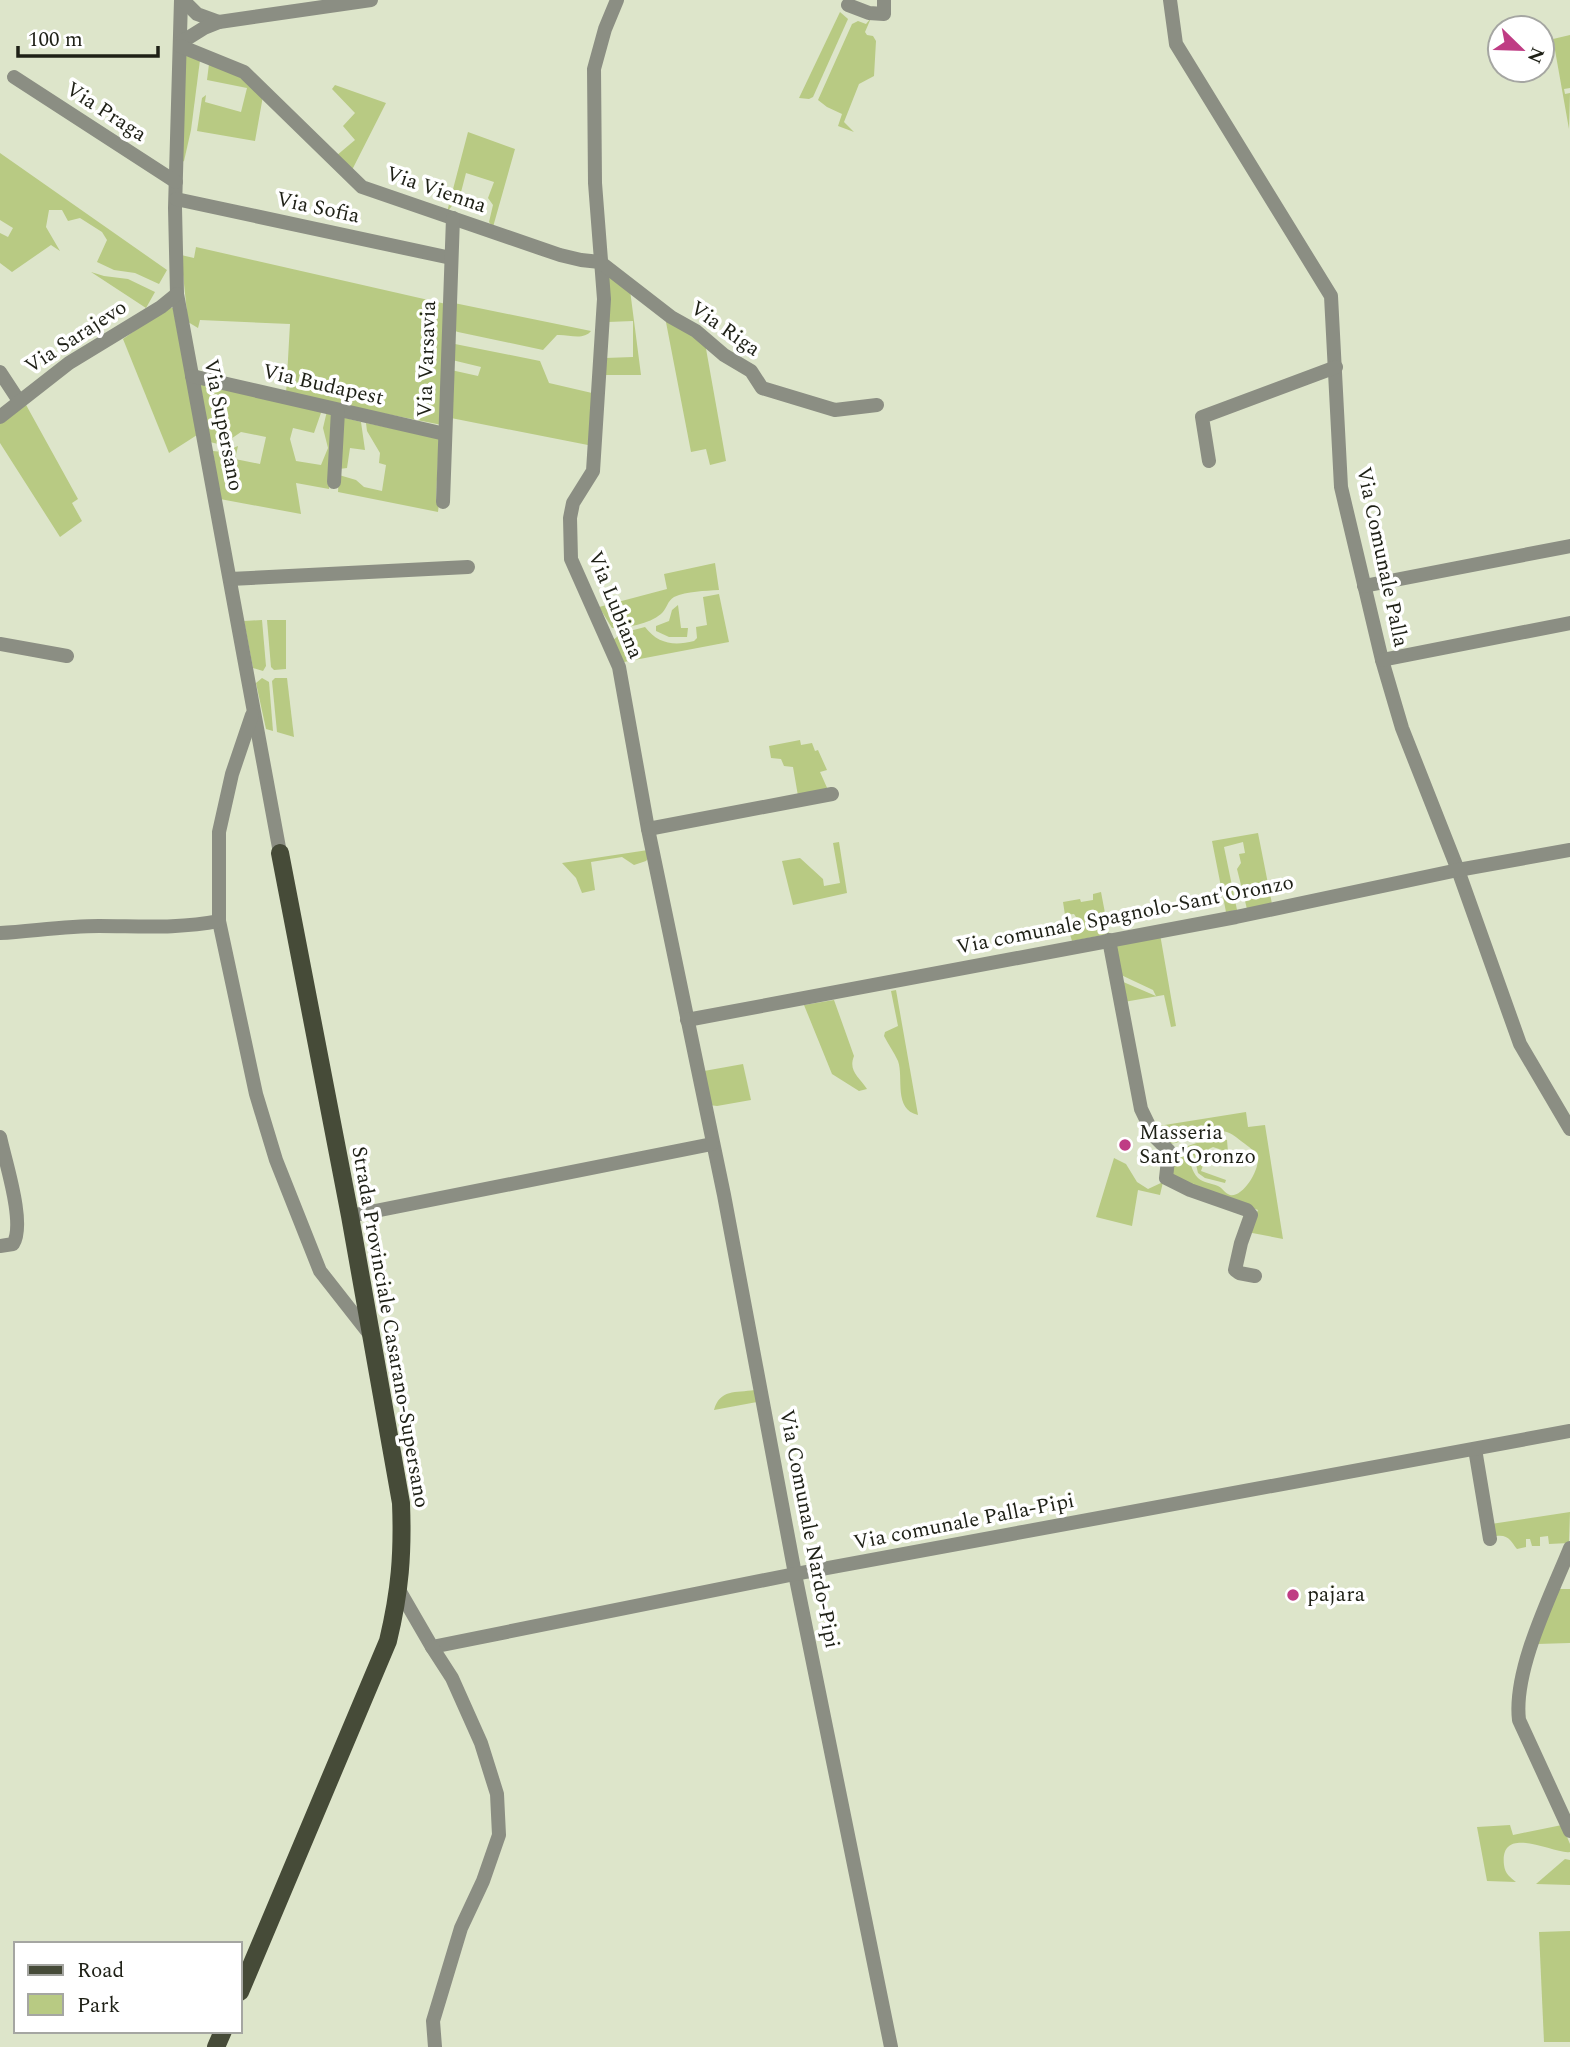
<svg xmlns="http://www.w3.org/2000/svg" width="1570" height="2047" font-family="Spectral,serif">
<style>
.green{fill:#b8ca83}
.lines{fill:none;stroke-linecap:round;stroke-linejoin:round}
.minor{stroke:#8b8e83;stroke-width:14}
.major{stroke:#464b38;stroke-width:18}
.poi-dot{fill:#bf3c84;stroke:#fff;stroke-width:2.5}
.labels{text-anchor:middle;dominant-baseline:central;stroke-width:7;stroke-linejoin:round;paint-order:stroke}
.street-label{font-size:21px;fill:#1e2016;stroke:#fff}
.poi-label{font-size:21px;fill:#1e2016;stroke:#fff;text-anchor:start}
</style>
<rect width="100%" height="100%" fill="#dde5ca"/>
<g class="green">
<path d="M840,12L848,19L813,97L809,99L799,98Z"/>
<path d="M871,18L865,32L867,35L873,36L876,41L874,76L859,84L844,122L854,132L838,126L842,114L827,107L818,100L852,24L858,21L866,24Z"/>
<path d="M1570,35V88L1564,89L1565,94L1570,93L1569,129L1553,39Z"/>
<path d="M185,52L200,60L191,130L184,161L180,163Z"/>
<path d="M209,64L239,73L263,96L255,141L197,131L202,98L206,95L205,102L241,112L247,88L207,80Z"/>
<path d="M335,85L386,103L351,172L336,156L355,140L343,126L355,113L332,89Z"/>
<path d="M468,132L515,149L493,227L489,222L493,205L488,198L494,182L466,173L460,196L447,212Z"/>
<path d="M0,153L167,270L159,284L135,273L114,270L97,262L107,240L102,232L80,218L68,221L62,210H49L46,227L60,251L51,245L12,272L0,263V233L8,237L13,228L0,220Z"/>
<path d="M196,247L446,304L442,425L286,394L290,324L200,320L198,328L188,322L181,255L194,258Z"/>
<path d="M606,270L630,290L641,375H604L605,358L633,357V321L608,322Z"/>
<path d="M91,272L104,276L128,279L155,292L146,308Z"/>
<path d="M454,303L591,331C583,341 568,334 557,335L543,350L458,332L455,331Z"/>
<path d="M168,307L173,308L197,435L169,453L123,339Z"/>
<path d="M665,317L705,343L726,461L710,465L706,449L691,452Z"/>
<path d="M455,344L540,361L549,383L592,393L593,446L451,418V370L478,376L481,367L452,360Z"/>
<path d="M200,382L322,410L314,433L293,428L290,439L296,461L321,465L328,448L323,428L327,411L334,413L329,489L296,483L301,514L220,499L213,451L223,452L238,446L235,459L260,464L266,437L241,432L222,445L210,442Z"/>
<path d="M25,403L78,499L72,503L82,521L60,537L0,443V422Z"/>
<path d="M342,417L361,422L365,450L350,448L347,468L339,469Z"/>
<path d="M366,423L439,438L436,499L439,503L438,512L338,492L339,475L356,480L364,487L382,491L386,465L379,463L380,453L367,431Z"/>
<path d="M715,563L719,590C705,591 687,591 674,597C667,601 667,609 661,614C649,624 627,628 612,628L599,607L667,589L664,574Z"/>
<path d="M719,594L729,642L624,662L613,640L622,633L645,627C658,644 674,646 694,641L697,638L696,627L707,625L703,597Z"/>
<path d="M678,605L681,628H688L687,637H669L656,631V626L669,621L672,610Z"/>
<path d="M262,620L266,666L263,671L253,668L244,621Z"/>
<path d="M267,620H286V669L274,670L271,667Z"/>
<path d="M262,678L269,682L273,731L266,729L256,683Z"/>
<path d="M275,678H287L294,737L277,732L272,681Z"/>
<path d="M800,740L801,745L812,743L815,751L818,750L827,770L820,772L828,790L798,796L793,767L784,766L781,759L771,758L769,746Z"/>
<path d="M1258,833L1272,904L1247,909L1237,869L1241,863L1239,854L1245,853L1243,842L1224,847L1237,910L1226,912L1212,841Z"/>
<path d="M839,842L847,893L793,905L782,861L800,858L823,879L824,886L840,883L833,843Z"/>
<path d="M648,850L650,856L646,861L634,865L622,857L591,862L595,890L582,893L576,878L562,863Z"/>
<path d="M1101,892L1109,934L1072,941L1068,928L1076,917L1074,914L1065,915L1063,902L1080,899L1081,902L1093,900V894Z"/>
<path d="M1160,934L1176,1026L1171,1027L1164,995L1124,1002L1121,981L1156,996L1153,990L1119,974L1113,944Z"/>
<path d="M896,990L918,1115C893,1109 904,1078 898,1061C894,1052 888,1044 884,1036L885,1032L898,1026L891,991Z"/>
<path d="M834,1000L854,1056C848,1071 859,1077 867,1089L859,1091L832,1074L804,1005Z"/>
<path d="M743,1064L751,1100L717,1106L709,1105L704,1071Z"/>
<path d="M1246,1112L1248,1127L1265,1125L1283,1239L1247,1232L1258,1210L1173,1181L1171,1156L1183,1157L1186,1154C1191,1161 1191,1171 1198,1178C1204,1183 1211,1183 1218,1186C1223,1188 1224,1193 1230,1195C1243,1198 1262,1167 1257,1155C1254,1150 1245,1144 1241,1141C1235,1136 1230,1132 1222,1131C1204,1130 1188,1141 1170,1144L1152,1127Z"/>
<path d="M1214,1137L1227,1140L1228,1152L1213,1147L1209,1149L1201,1171L1226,1180L1225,1183L1205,1178L1198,1173L1194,1156L1185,1147Z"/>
<path d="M1114,1158L1126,1164L1137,1182L1148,1189L1163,1182L1160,1195L1138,1190L1132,1226L1096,1217Z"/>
<path d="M755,1390L757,1402L714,1410C720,1389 735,1393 755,1390Z"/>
<path d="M1570,1512L1569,1543L1549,1544L1548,1536L1540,1537V1546H1532L1530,1539H1526V1547L1517,1549C1511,1542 1509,1534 1496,1536L1491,1524Z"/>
<path d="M1557,1589H1570V1643L1537,1644Z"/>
<path d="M1510,1825L1513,1835L1562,1825L1570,1844V1852C1555,1855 1499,1822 1504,1865C1505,1874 1510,1877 1516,1882L1487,1881L1477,1827Z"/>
<path d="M1565,1859L1570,1860V1885L1536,1884Z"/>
<path d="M1570,1931V2042H1544L1539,1932Z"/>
</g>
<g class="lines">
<g class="minor">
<path d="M181,0L175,208L177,294L280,853"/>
<path d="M183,0L197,14L219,22"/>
<path d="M617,0L605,29L594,69L595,183L604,299L593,471L573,503L570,518L571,559L619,667L648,829L724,1195L795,1574L891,2047"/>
<path d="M1170,0L1176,44L1331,296L1341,487L1382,660L1402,728L1458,870L1520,1044L1570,1129"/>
<path d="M848,5L869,13L884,14V0"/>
<path d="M180,43L204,28L219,22L371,0"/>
<path d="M180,46L244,72L362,187L560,255L581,260L600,262L671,317L696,331L724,355L751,371L762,388L835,410L877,405"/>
<path d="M14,77L176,182"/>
<path d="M176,199L451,258"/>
<path d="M0,372L19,401"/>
<path d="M192,376L445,434"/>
<path d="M0,417L69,363L161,307L177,294"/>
<path d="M1209,461L1202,417L1336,367"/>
<path d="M334,482L338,411"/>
<path d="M443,502L453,218"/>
<path d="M230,579L468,567"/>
<path d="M1364,586L1570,546"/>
<path d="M0,644L67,656"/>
<path d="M1382,660L1570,623"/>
<path d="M648,829L832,794"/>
<path d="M219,921L256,1094L276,1160L320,1271L371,1336"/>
<path d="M0,933C33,931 66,926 99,926C140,926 178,929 219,921V832L232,774L252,715"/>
<path d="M1109,940L1141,1109L1154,1136L1169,1151L1166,1178L1190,1190L1247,1210L1251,1215L1241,1243L1235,1270L1239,1273L1255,1276"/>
<path d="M687,1020L1236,917L1458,870L1570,850"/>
<path d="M0,1137C5,1161 26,1224 13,1244L0,1246"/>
<path d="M350,1216L712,1144"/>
<path d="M1475,1449L1490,1539"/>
<path d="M1570,1548C1551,1595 1513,1670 1519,1720L1570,1831"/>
<path d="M399,1590L432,1647L795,1574L1570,1431"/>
<path d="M432,1647L452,1678L481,1743L497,1794L499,1835L483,1881L461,1928L433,2021L435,2047"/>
</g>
<g class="major">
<path d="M240,1992L388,1641C400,1591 403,1554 401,1503L350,1216L280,853"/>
<path d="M216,2047L223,2031"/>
</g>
</g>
<g class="poi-dot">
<circle cx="1125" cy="1145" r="7"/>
<circle cx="1293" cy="1595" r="7"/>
</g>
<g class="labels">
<g class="street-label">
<text transform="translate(106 112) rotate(33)">Via Praga</text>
<text transform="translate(436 190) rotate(19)">Via Vienna</text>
<text transform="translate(318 208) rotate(12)">Via Sofia</text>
<text transform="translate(725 329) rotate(35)">Via Riga</text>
<text transform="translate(76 337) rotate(-33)">Via Sarajevo</text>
<text transform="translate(427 359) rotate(-88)">Via Varsavia</text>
<text transform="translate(323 385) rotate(13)">Via Budapest</text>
<text transform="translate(223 425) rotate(79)">Via Supersano</text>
<text transform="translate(1382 557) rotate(78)">Via Comunale Palla</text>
<text transform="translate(615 605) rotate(68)">Via Lubiana</text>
<text transform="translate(1125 915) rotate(-11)">Via comunale Spagnolo-Sant'Oronzo</text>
<text transform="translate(390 1327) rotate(80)">Strada Provinciale Casarano-Supersano</text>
<text transform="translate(964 1522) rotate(-11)">Via comunale Palla-Pipi</text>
<text transform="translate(809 1529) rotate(79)">Via Comunale Nardo-Pipi</text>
</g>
<g class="poi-label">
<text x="1139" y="1133">Masseria<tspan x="1139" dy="24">Sant'Oronzo</tspan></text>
<text x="1307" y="1595">pajara</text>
</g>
</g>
<rect x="14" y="1942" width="228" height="91" fill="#ffffff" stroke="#a5a6a2" stroke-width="2"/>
<rect x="28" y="1965" width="35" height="10" fill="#464b38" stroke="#a5a6a2" stroke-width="2"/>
<text x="77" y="1977" font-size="21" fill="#1e2016">Road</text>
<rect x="28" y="1994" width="35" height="21" fill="#b8ca83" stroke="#a5a6a2" stroke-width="2"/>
<text x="77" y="2012" font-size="21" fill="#1e2016">Park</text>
<g transform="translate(1521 49) rotate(113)"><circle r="33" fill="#ffffff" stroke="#a5a6a2" stroke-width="2"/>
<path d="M0-5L12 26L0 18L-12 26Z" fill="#bf3c84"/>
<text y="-10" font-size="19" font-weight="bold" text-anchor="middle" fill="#1e2016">N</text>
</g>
<path d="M18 46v10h140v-10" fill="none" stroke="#1e2016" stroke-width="3.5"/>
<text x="28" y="46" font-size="21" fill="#1e2016" stroke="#ffffff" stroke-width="5" paint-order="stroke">100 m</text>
</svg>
